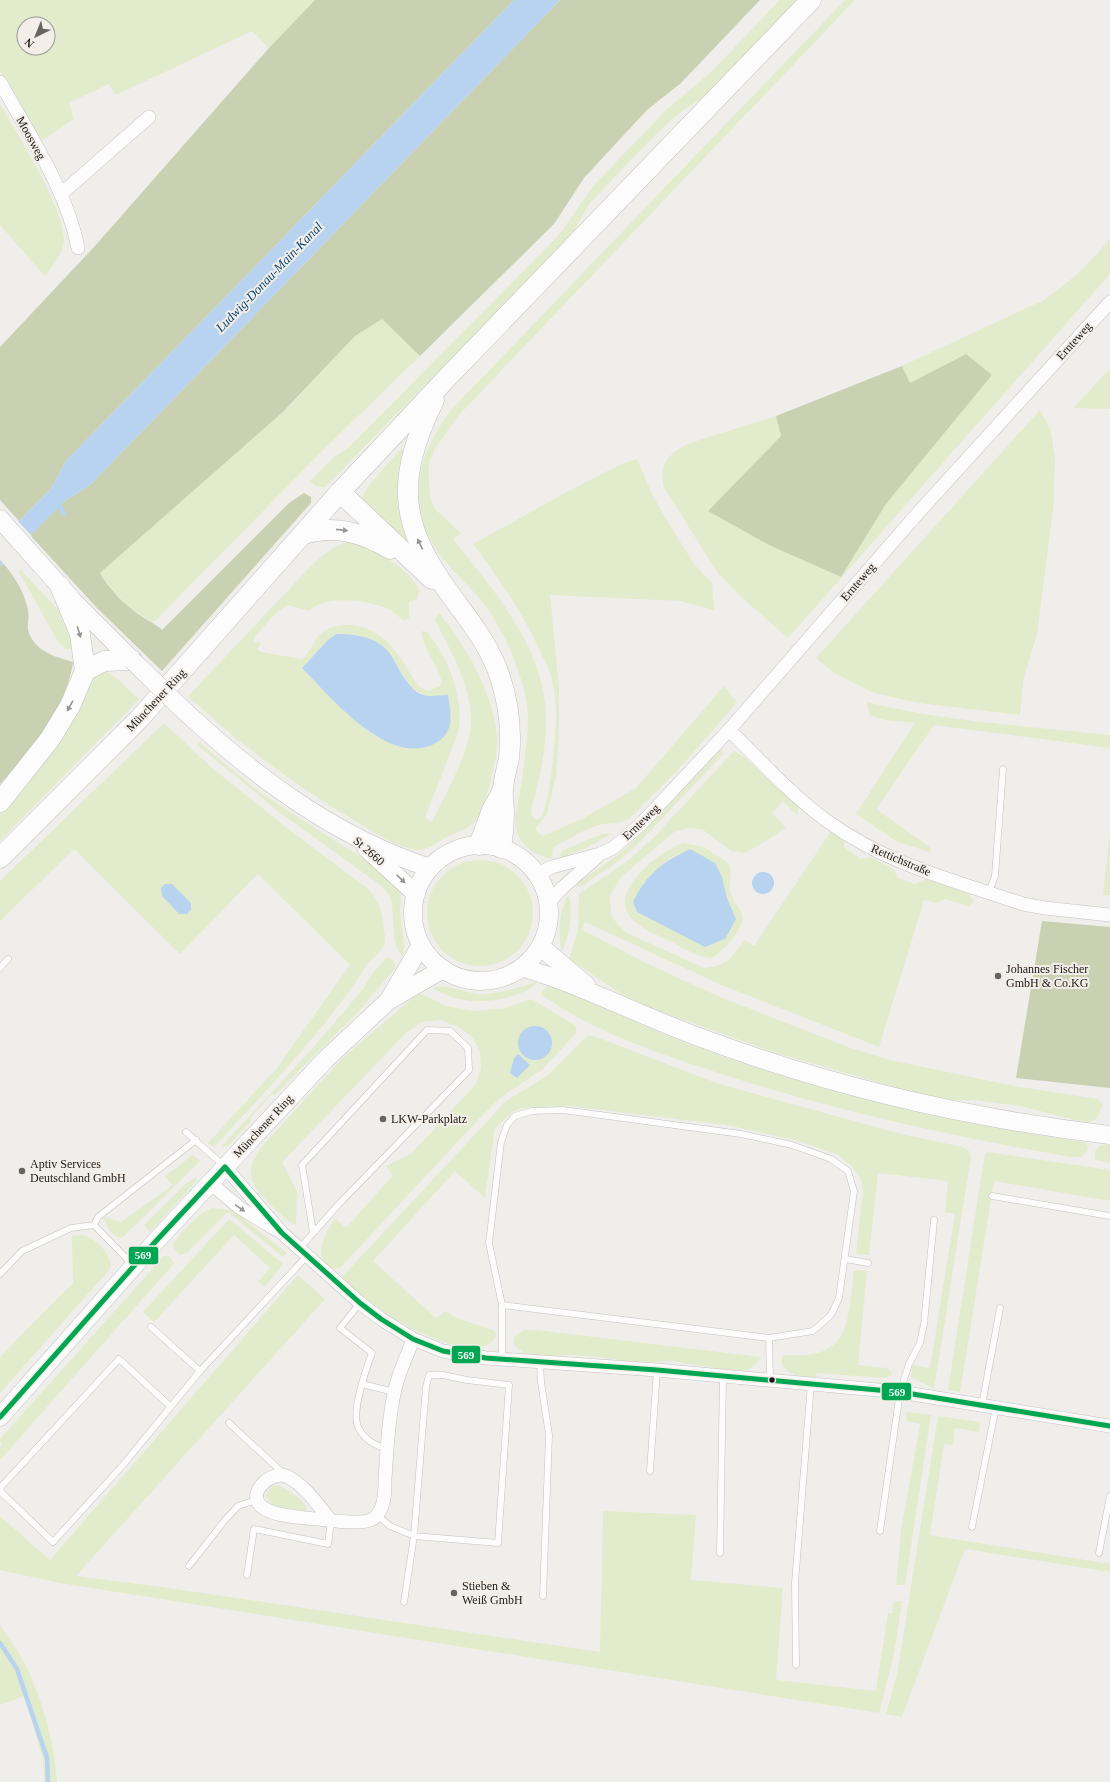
<svg xmlns="http://www.w3.org/2000/svg" width="1110" height="1782" font-family="'Times New Roman',serif">
<style>
.green{fill:#e2ebcc;fill-rule:evenodd}
.forest{fill:#c9d1b2}
.water{fill:#b7d3f0}
.pier{fill:#f0eeeb}
.lines{fill:none;stroke-linecap:round;stroke-linejoin:round}
.stream{stroke:#b7d3f0;stroke-width:4.5}
.lane-casing{stroke:#c3c1bf;stroke-width:7}
.street-casing{stroke:#c3c1bf;stroke-width:14}
.secondary-casing{stroke:#c3c1bf;stroke-width:19}
.primary-casing{stroke:#c3c1bf;stroke-width:21}
.lane{stroke:#fdfcfc;stroke-width:6}
.street{stroke:#fdfcfc;stroke-width:13}
.secondary{stroke:#fdfcfc;stroke-width:18}
.primary{stroke:#fdfcfc;stroke-width:20}
.secondary-bridge-casing{stroke:#c3c1bf;stroke-width:19;stroke-linecap:butt}
.secondary-bridge{stroke:#fdfcfc;stroke-width:18}
.bus-1-casing{stroke:#f3eee8;stroke-width:8}
.bus-1{stroke:#00a651;stroke-width:5}
.oneway{fill:#979695}
.poi-dot{fill:#666461;stroke:#f3eee8;stroke-width:1.5}
.bus-dot{fill:#1b1917;stroke:#f3eee8;stroke-width:1.5}
.labels{text-anchor:middle;dominant-baseline:central;stroke-width:4;stroke-linejoin:round;paint-order:stroke}
.street-label{font-size:12px;fill:#1b1917;stroke:#f3eee8}
.poi-label{font-size:12px;fill:#1b1917;stroke:#f3eee8;text-anchor:start}
.water-label{font-size:13px;font-style:italic;fill:#07477a;stroke:#f3eee8}
.line-badge{stroke:#f3eee8;stroke-width:1.5}
.badge-label{font-size:11px;text-anchor:middle;font-weight:bold;fill:#fff}
</style>
<rect width="100%" height="100%" fill="#f0eeeb"/>
<g class="green">
<path d="M0,0H315L269,48L252,31L116,95L109,84L69,103L74,119L43,140L33,129L0,70ZM24,24H48V48H24Z"/>
<path d="M780,0H800L707,95L682,111L657,133L589,204L575,229L559,248L325,487H317L310,481L334,457L348,448L558,236L594,185L665,111L711,72Z"/>
<path d="M845,0H855L458,416L435,449L429,464V479L430,497L435,509L461,533L453,539C494,591 546,649 546,720C546,751 539,781 531,810L532,816L535,820L541,818C549,799 551,778 553,758C556,732 559,703 551,677C549,667 543,658 539,649C520,608 500,580 473,544L565,493L621,464L637,459L653,496L670,526L695,565L712,583L714,610L680,601L550,595L559,689V736L556,776L547,814L535,829L543,836L582,819L636,788L724,686L736,701L735,705L675,773L630,818C617,827 612,821 599,825C585,829 570,838 556,846L553,849L552,859C531,854 516,843 515,820C521,787 527,752 528,718C528,701 522,681 516,665C509,644 497,621 483,603C468,583 445,566 432,543C405,496 421,448 452,409Z"/>
<path d="M0,104C17,134 64,207 64,239C64,253 53,265 45,276L0,225Z"/>
<path d="M1110,239V274L788,638L741,597L718,573L664,488C659,463 668,454 690,443L776,416L781,436L708,511L841,577L886,504L992,375L966,354L910,383L902,366L1044,300L1079,273Z"/>
<path d="M382,318L420,356L324,449L154,622C128,610 116,595 100,573L286,410L355,336Z"/>
<path d="M1110,369V409L1073,408Z"/>
<path d="M1040,410L1051,431L1055,458L1054,502L1037,634L1024,677L1020,715L919,703L874,693L836,674L816,658Z"/>
<path d="M401,449L405,451L409,542L407,543L363,500L362,497L369,485Z"/>
<path d="M352,541C371,549 414,569 419,592L417,599L409,602V619L403,620C398,616 394,612 388,609C368,600 326,594 309,611L288,605L277,612L257,634L254,638V643L258,641L261,644L257,649L261,652L302,659C312,651 315,635 327,629C333,626 339,626 345,625C384,623 401,659 419,687L428,691L440,686L442,683C439,667 421,646 422,631L427,632C449,658 465,700 458,733L425,818L432,822C446,792 469,755 471,723C473,688 450,650 435,620L438,612C465,644 498,700 497,743C497,759 492,774 488,790C481,813 478,827 453,834C441,838 431,851 417,850C396,847 375,833 357,822C296,786 239,744 188,696L311,566C324,554 334,544 352,541ZM336,634L390,654L410,686L424,696L379,739L355,720L302,668L328,640Z"/>
<path d="M21,570L63,615L60,618L70,632L73,648L71,649H65L57,640L19,572Z"/>
<path d="M104,670L115,677L139,699L0,841V814C13,799 26,785 38,769C53,749 86,679 104,670Z"/>
<path d="M867,702C946,722 1029,726 1110,735V748L934,725L876,809L932,849L929,852L896,841L856,814L915,723L885,720L869,715Z"/>
<path d="M164,723L212,768L291,831L367,888C380,901 383,913 384,931C385,936 386,942 384,946C381,953 370,959 366,966C324,1032 267,1089 214,1147L208,1143L276,1069L350,965L258,874L180,954L74,849L0,921V881Z"/>
<path d="M199,742L259,792L376,867L398,887L401,895L400,912L404,943L403,956C388,945 397,910 389,895C387,892 384,890 383,887L283,815L197,745Z"/>
<path d="M720,750L723,751V754L636,846L617,862L580,887L574,885L617,856L632,843Z"/>
<path d="M734,751L743,756L798,807V816L783,801L772,813L786,828L746,853L731,851L702,829L688,828L674,832L621,877L610,896L611,914L617,924L627,933L704,968C728,966 731,958 745,940L754,946L832,830L844,839V847L861,859L871,857L893,869L898,878L915,884L926,879L969,894L974,902L968,906L945,899L938,903L924,900L879,1047L719,984L585,922L582,930L644,962L720,997L853,1049L890,1060L1014,1086L1098,1099L1103,1106L1096,1119L1087,1123L1020,1106L974,1100H947L901,1089L773,1052L653,1009L620,993L569,959L578,930L579,894L629,860L655,836Z"/>
<path d="M1110,832V895H1103Z"/>
<path d="M613,833L586,848L561,858L560,854L564,850L602,834Z"/>
<path d="M684,843L704,847L728,863C733,870 729,881 730,890C732,903 739,905 742,915C746,928 722,952 712,958C698,958 684,948 672,942C658,935 635,927 627,912C615,885 663,849 684,843ZM690,849L722,877L727,898L736,919L642,884L670,858Z"/>
<circle cx="480" cy="913" r="53"/>
<path d="M568,894C574,911 569,935 562,951C557,935 560,909 568,894Z"/>
<path d="M387,957L393,960L396,967L359,1011L275,1095H271L250,1118L251,1121L228,1146L221,1147L312,1049L363,989L372,974Z"/>
<path d="M538,982C530,990 520,994 509,997C481,1005 457,1002 432,988C448,982 467,995 484,994C502,993 521,986 538,982Z"/>
<path d="M546,987H555C605,1008 654,1032 705,1050C829,1095 953,1123 1083,1142L1087,1143L1088,1150L1081,1157H1071C955,1137 841,1112 728,1076C665,1056 598,1034 543,996L541,993Z"/>
<path d="M422,994L446,1006L474,1011L506,1008L528,1000H533L576,1026V1033L543,1069L500,1098L478,1120L341,1267L335,1269C309,1260 326,1233 335,1218L346,1228L393,1175L386,1166L411,1154L476,1084L481,1068L480,1051L472,1037L459,1027L440,1020L422,1022L407,1032L282,1162L297,1191L296,1225C286,1221 279,1213 272,1206C250,1185 242,1171 263,1145L343,1058L416,995Z"/>
<path d="M591,1035L719,1084L901,1134L963,1147L969,1151L971,1157L934,1389L911,1377L913,1365L930,1368L955,1214L945,1212L948,1181L878,1173L869,1255L856,1254L863,1190L861,1179L852,1166L838,1155L799,1141L727,1125L569,1106L523,1108L512,1112L495,1128L485,1198L455,1171L373,1261L436,1318L446,1311L454,1317L495,1331L496,1335C483,1369 403,1326 384,1312C368,1302 355,1289 342,1277L506,1101L548,1075L586,1037Z"/>
<path d="M1101,1145H1110V1163L1095,1160V1151Z"/>
<path d="M987,1152L1110,1170V1201L994,1181L960,1392L948,1390L981,1178L985,1155Z"/>
<path d="M193,1155L200,1161L122,1238C113,1237 107,1227 104,1219L105,1217L121,1222L173,1185L165,1176Z"/>
<path d="M196,1177L198,1179L150,1232L144,1225L187,1183Z"/>
<path d="M212,1208L230,1210L237,1214L287,1253L283,1257L228,1212L187,1253L179,1255L175,1250L173,1244C183,1231 196,1214 212,1208Z"/>
<path d="M229,1219L283,1264L265,1287L258,1282L270,1268L234,1235L154,1322L143,1312Z"/>
<path d="M82,1235C93,1236 114,1255 110,1269L0,1393V1357L73,1283L72,1236Z"/>
<path d="M164,1256H169L174,1263L170,1268L0,1460V1447L2,1445L0,1439Z"/>
<path d="M854,1270L867,1271L858,1365L887,1368L892,1373L891,1376L883,1378L817,1373L815,1379C804,1378 775,1373 783,1355C852,1360 847,1324 854,1270Z"/>
<path d="M298,1275L325,1299L76,1576L169,1588L600,1652L603,1511L696,1515L691,1580L783,1588L776,1680L876,1691L888,1613H892L894,1601H902L894,1654L879,1713L60,1583L0,1570V1516L50,1560Z"/>
<path d="M524,1330H536L761,1357C755,1367 748,1371 736,1372L672,1361L635,1363L600,1357L567,1355L541,1356L526,1354L515,1346C511,1338 517,1333 524,1330Z"/>
<path d="M907,1412L931,1415L905,1585H896L901,1531L920,1424L906,1421Z"/>
<path d="M938,1416L980,1422L979,1432L955,1428L953,1445L944,1444L930,1535L1110,1564V1572L965,1549L902,1717L886,1714L897,1675Z"/>
<path d="M276,1485C284,1486 307,1502 307,1510L305,1512L272,1505L266,1496L271,1487Z"/>
<path d="M0,1625C8,1638 18,1651 25,1664C42,1699 55,1744 57,1782H44L43,1759L24,1696L0,1705Z"/>
</g>
<g class="forest">
<path d="M315,0H514L66,461L51,489L19,521L0,500V347L94,247L269,48Z"/>
<path d="M560,0H760L681,83L647,110L584,178L554,224L420,356L382,319L355,336L283,412L100,573C110,590 123,603 138,614C146,620 155,623 162,630L289,503L304,493L311,497V503L162,671L97,608L30,535L65,501L91,484Z"/>
<path d="M966,354L992,375L886,504L841,577L769,545L708,511L781,436L776,416L902,366L910,383Z"/>
<path d="M3,563C15,577 25,593 28,611C30,618 26,625 29,633C36,652 56,657 73,662C67,709 30,750 0,784V566Z"/>
<path d="M1042,921L1110,927V1088L1016,1078Z"/>
</g>
<g class="water">
<path d="M514,0H560L91,484L65,501L0,566V540L51,489L66,461Z"/>
<path d="M336,634C356,634 379,637 391,655C396,663 400,672 405,679C410,686 415,692 423,695C430,697 440,695 448,695C451,714 455,732 436,743C389,769 331,697 302,668L328,640Z"/>
<path d="M690,849L715,863L722,877L727,898L736,919L725,939L705,947L637,912L633,902C646,875 662,862 690,849Z"/>
<circle cx="763" cy="883" r="11"/>
<path d="M165,884H172L191,903V910L187,914H179L162,896L161,888Z"/>
<circle cx="535" cy="1043" r="17"/>
<path d="M518,1054L530,1065L517,1078L510,1073L514,1058Z"/>
</g>
<path class="pier" d="M17,520L32,536L4,564L0,560V537Z"/>
<g class="lines">
<g class="stream">
<path d="M57,501L64,514"/>
<path d="M0,1643L17,1669L47,1758L48,1782"/>
</g>
<defs>
<g id="lane">
<path d="M989,892L995,876L1003,769"/>
<path d="M0,968L8,959"/>
<path d="M186,1132L224,1166"/>
<path d="M992,1196L1110,1216"/>
<path d="M94,1225L98,1217L196,1140"/>
<path d="M299,1249L338,1205L469,1070L468,1048L450,1031L427,1030L302,1165L313,1232"/>
<path d="M845,1259L868,1263"/>
<path d="M0,1274L22,1251L71,1228L94,1225L133,1265"/>
<path d="M360,1303L340,1328L372,1353C366,1370 350,1413 359,1429C366,1441 375,1445 387,1449"/>
<path d="M502,1305L489,1243L501,1142L507,1125L515,1116L532,1111L563,1110L741,1134L792,1145L831,1159L848,1171L854,1191L839,1298L831,1315L813,1331L769,1338"/>
<path d="M151,1327L200,1371"/>
<path d="M502,1359V1305L769,1338L770,1380"/>
<path d="M540,1362L541,1382L549,1435L543,1596"/>
<path d="M362,1384L394,1392"/>
<path d="M982,1405L1000,1308"/>
<path d="M229,1423L284,1474"/>
<path d="M650,1471L657,1370"/>
<path d="M0,1488L119,1359L170,1406"/>
<path d="M0,1491L53,1542L123,1465L200,1371L307,1256"/>
<path d="M377,1515L390,1526L414,1536L498,1543L509,1385L467,1380L443,1375H429L426,1387L414,1536L404,1602"/>
<path d="M972,1527L996,1407"/>
<path d="M880,1531L900,1392L909,1364L920,1343L924,1324L934,1220"/>
<path d="M720,1553L723,1377"/>
<path d="M1099,1553L1110,1496"/>
<path d="M189,1566L225,1520L238,1506L256,1500"/>
<path d="M247,1575L254,1529L328,1544L331,1521"/>
<path d="M796,1665L795,1583L811,1383"/>
</g>
<g id="street">
<path d="M0,82C28,133 67,190 78,248"/>
<path d="M61,194L149,117"/>
<path d="M729,730C761,761 791,795 827,821C886,864 955,881 1023,904L1045,908L1110,915"/>
<path d="M537,874L552,867L600,854L613,848L640,825L729,730L918,513L1110,302"/>
<path d="M549,902L562,888L597,857"/>
<path d="M225,1167L282,1233L360,1303L381,1319L413,1339L443,1351L486,1358L657,1370L900,1392L1110,1426"/>
<path d="M210,1183L240,1208L275,1229"/>
<path d="M331,1521C320,1507 303,1483 286,1476C272,1471 249,1490 259,1504C268,1516 303,1518 317,1519C329,1520 365,1526 374,1518C385,1510 385,1491 385,1479C387,1450 388,1421 394,1394C397,1375 407,1357 413,1339"/>
</g>
<g id="secondary">
<path d="M0,519L74,602L132,660"/>
<path d="M174,701C248,772 332,836 430,868"/>
<circle cx="481" cy="913" r="68"/>
<path d="M366,848L416,894"/>
<path d="M541,947L586,985"/>
<path d="M524,968C587,987 645,1018 707,1040C836,1088 973,1119 1110,1135"/>
<path d="M390,998L421,945"/>
<path d="M0,1417L156,1241L326,1059L388,1001L443,969"/>
</g>
<g id="primary">
<path d="M434,400C396,479 398,523 450,594C469,620 488,643 499,674C508,700 512,730 509,758C507,769 503,780 503,791C502,797 504,805 504,812C504,824 503,836 501,848"/>
<path d="M340,492L432,579"/>
<path d="M303,534C335,525 362,532 390,549"/>
<path d="M85,671L104,661L132,660"/>
<path d="M0,802L50,739L70,706L85,671L80,634L60,586"/>
<path d="M479,845L492,810L503,790"/>
<path d="M0,858L140,718L340,492L444,381L811,0"/>
</g>
</defs>
<use href="#lane" class="lane-casing"/>
<use href="#street" class="street-casing"/>
<use href="#secondary" class="secondary-casing"/>
<use href="#primary" class="primary-casing"/>
<use href="#lane" class="lane"/>
<use href="#street" class="street"/>
<use href="#secondary" class="secondary"/>
<use href="#primary" class="primary"/>
<defs>
<path id="secondary-bridge" d="M132,660L174,701"/>
</defs>
<use href="#secondary-bridge" class="secondary-bridge-casing"/>
<use href="#secondary-bridge" class="secondary-bridge"/>
<defs>
<path id="bus-1" d="M0,1417L156,1241L225,1167L282,1233L360,1303L381,1319L413,1339L443,1351L486,1358L657,1370L900,1392L1110,1426"/>
</defs>
<use href="#bus-1" class="bus-1-casing"/>
<use href="#bus-1" class="bus-1"/>
</g>
<defs><path id="oneway-solid" d="M-6-.8H1V-3.2L6.5 0L1 3.2V.8H-6Z"/></defs>
<g class="oneway">
<use href="#oneway-solid" transform="translate(342 530) rotate(6)"/>
<use href="#oneway-solid" transform="translate(420 544) rotate(-116)"/>
<use href="#oneway-solid" transform="translate(79 632) rotate(73)"/>
<use href="#oneway-solid" transform="translate(70 706) rotate(119)"/>
<use href="#oneway-solid" transform="translate(401 879) rotate(43)"/>
<use href="#oneway-solid" transform="translate(240 1208) rotate(35)"/>
</g>
<g class="poi-dot">
<circle cx="998" cy="976" r="4"/>
<circle cx="383" cy="1119" r="4"/>
<circle cx="22" cy="1171" r="4"/>
<circle cx="454" cy="1593" r="4"/>
</g>
<circle class="bus-dot" cx="772" cy="1380" r="3.5"/>
<g class="labels">
<g class="street-label">
<text transform="translate(31 138) rotate(61)">Moosweg</text>
<text transform="translate(1074 341) rotate(-48)">Ernteweg</text>
<text transform="translate(858 582) rotate(-49)">Ernteweg</text>
<text transform="translate(156 700) rotate(-47)">Münchener Ring</text>
<text transform="translate(641 822) rotate(-44)">Ernteweg</text>
<text transform="translate(369 851) rotate(41)">St 2660</text>
<text transform="translate(901 860) rotate(23)">Rettichstraße</text>
<text transform="translate(263 1126) rotate(-47)">Münchener Ring</text>
</g>
<g class="poi-label">
<text x="1006" y="969">Johannes Fischer<tspan x="1006" dy="14">GmbH &amp; Co.KG</tspan></text>
<text x="391" y="1119">LKW-Parkplatz</text>
<text x="30" y="1164">Aptiv Services<tspan x="30" dy="14">Deutschland GmbH</tspan></text>
<text x="462" y="1586">Stieben &amp;<tspan x="462" dy="14">Weiß GmbH</tspan></text>
</g>
<g class="water-label">
<text transform="translate(269 277) rotate(-46)">Ludwig-Donau-Main-Kanal</text>
</g>
</g>
<g class="line-badge">
<rect x="128" y="1246" width="31" height="19" rx="4" fill="#00a651"/>
<rect x="451" y="1345" width="30" height="19" rx="4" fill="#00a651"/>
<rect x="881" y="1382" width="31" height="19" rx="4" fill="#00a651"/>
</g>
<g class="badge-label">
<text x="143" y="1259">569</text>
<text x="466" y="1359">569</text>
<text x="897" y="1396">569</text>
</g>
<g transform="translate(36 36) rotate(223)"><circle r="19" fill="#f3eee8" stroke="#9d9994"/>
<path d="M0-3L7 15L0 10L-7 15Z" fill="#666461"/>
<text y="-6" font-size="11" font-weight="bold" text-anchor="middle" fill="#1b1917">N</text>
</g>
</svg>
